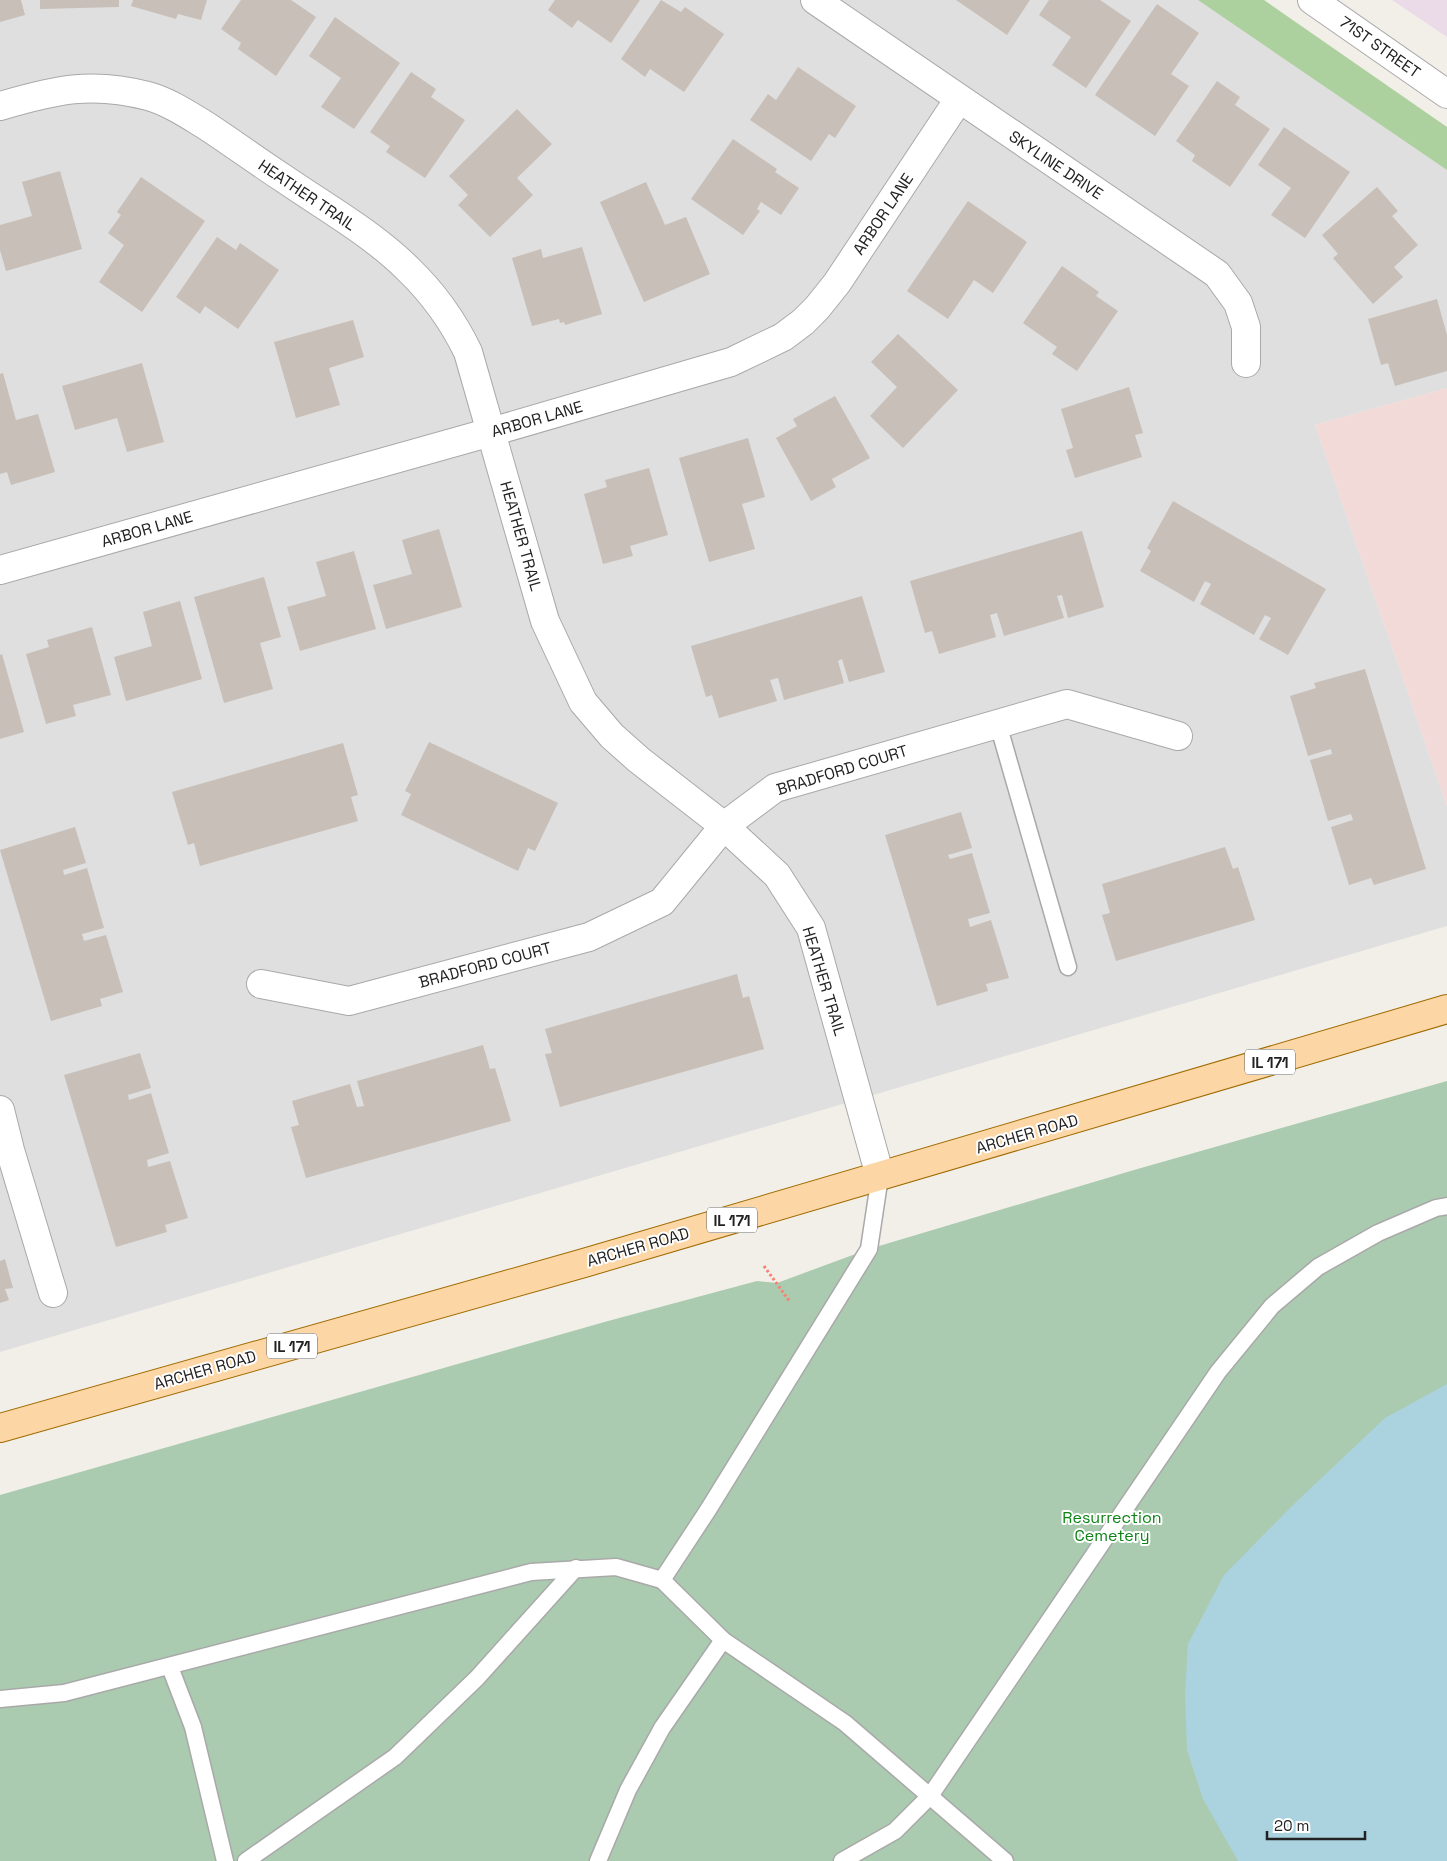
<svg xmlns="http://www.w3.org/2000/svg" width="1447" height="1861" font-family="'Space Grotesk',sans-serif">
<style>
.residential{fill:#e0dfdf}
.commercial{fill:#f2dad9}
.industrial{fill:#ebdbe8}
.forest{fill:#add19e}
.cemetery{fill:#aacbaf}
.water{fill:#aad3df}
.building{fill:#c7bfb8}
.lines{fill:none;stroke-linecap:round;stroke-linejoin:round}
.lane-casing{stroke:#a9a9a9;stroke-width:19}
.street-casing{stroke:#a9a9a9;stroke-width:30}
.primary-casing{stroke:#a06b00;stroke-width:30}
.path{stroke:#fa8072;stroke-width:3;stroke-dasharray:2.5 2.5;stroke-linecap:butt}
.lane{stroke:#fff;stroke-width:16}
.street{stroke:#fff;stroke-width:28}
.primary{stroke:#fcd6a4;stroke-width:28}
.labels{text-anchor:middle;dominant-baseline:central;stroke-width:4;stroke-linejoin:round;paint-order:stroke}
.shield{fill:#fff;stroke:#646464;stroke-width:1}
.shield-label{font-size:15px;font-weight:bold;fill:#222}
.street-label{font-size:16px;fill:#222;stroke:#fff}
.park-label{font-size:16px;fill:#0c8416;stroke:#fff}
</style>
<rect width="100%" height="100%" fill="#f2efe9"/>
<path class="residential" d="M0,0H1215L1447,160V388L1315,425L1447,806V926L0,1352Z"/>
<path class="commercial" d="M1447,388V806L1315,425Z"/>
<path class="industrial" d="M1392,0H1447V37Z"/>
<path class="forest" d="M1198,0H1264L1447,127V170Z"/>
<path class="cemetery" d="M1447,1081V1861H0V1495L608,1321L757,1281L777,1283L869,1249L1134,1170Z"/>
<path class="water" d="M1447,1384V1861H1238L1203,1799L1187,1750L1185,1693L1188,1644L1224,1575L1294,1504L1385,1418Z"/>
<g class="building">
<path d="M0,0H21L25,15L0,22Z"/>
<path d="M40,0H119V7L40,9Z"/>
<path d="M133,0H207L201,20L178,14L176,19L131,6Z"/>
<path d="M241,0H291L316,17L276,76L238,49L241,43L221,29Z"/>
<path d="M555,0H640L611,43L578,20L572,28L548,10Z"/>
<path d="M661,0L681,12L685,7L724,34L684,92L650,69L645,77L621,59Z"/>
<path d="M956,0H1030L1007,35Z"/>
<path d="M1049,0H1100L1131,21L1086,88L1052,65L1071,37L1039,15Z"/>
<path d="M1157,4L1199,33L1171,74L1189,86L1155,136L1095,95Z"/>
<path d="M335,17L400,63L354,129L321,107L341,78L309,56Z"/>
<path d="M798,67L856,106L835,138L829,134L811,161L750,120L768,94L776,100Z"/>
<path d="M411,72L436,89L431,97L465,120L425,178L386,152L390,146L370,132Z"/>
<path d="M1217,81L1240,97L1235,105L1270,129L1230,187L1192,161L1195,155L1176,141Z"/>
<path d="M517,109L552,144L517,178L533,195L490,237L458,205L468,195L449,176Z"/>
<path d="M1284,127L1350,172L1305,238L1271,215L1291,188L1258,165Z"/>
<path d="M733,139L777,169L775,172L799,188L781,215L761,202L757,209L760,211L743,235L691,199Z"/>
<path d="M60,171L82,249L6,271L0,250V225L32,216L22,182Z"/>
<path d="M141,177L205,221L142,312L99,282L124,245L108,233L121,215L117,212Z"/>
<path d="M646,182L665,225L686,217L710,274L644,302L600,202Z"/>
<path d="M1377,187L1398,211L1392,216L1418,245L1394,267L1403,277L1373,304L1333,258L1338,254L1322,235Z"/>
<path d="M968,201L1027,242L993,293L974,280L948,319L907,291Z"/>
<path d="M217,237L236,250L240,243L279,270L238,329L205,306L200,314L176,297Z"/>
<path d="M582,247L602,314L565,325L564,322L560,323L559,319L532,326L512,258L541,249L543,258Z"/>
<path d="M1062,266L1099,292L1096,296L1118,311L1077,371L1052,354L1057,347L1023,323Z"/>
<path d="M1437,299L1447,335V371L1395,386L1388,363L1381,365L1368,319Z"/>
<path d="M353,320L364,357L329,368L340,405L296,418L274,342Z"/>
<path d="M898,334L958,390L903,448L870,416L897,387L871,362Z"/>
<path d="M142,363L164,442L127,452L117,418L75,430L62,386Z"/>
<path d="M3,373L16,420L38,414L55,472L11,485L7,472L0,474V374Z"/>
<path d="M1129,387L1143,433L1135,435L1142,457L1075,478L1066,450L1073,448L1061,409Z"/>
<path d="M835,396L870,458L832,479L836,487L811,501L776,438L797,426L793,419Z"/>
<path d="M748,438L765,497L742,504L755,549L709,562L679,458Z"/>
<path d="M649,468L668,535L630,546L633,556L603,564L584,494L607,487L605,480Z"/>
<path d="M1173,501L1326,589L1288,655L1259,639L1271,618L1265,615L1254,635L1200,604L1211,584L1205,581L1194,602L1140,571L1151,551L1147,548Z"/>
<path d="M439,529L462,607L386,629L373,585L412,574L402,540Z"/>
<path d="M1082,531L1104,607L1068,618L1062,595L1057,596L1064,618L1004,636L997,613L990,615L996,637L939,654L932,631L925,633L910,581Z"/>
<path d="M354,551L376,629L300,651L287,607L326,596L316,562Z"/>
<path d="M264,577L281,637L260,643L273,689L224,703L194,597Z"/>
<path d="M862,596L885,672L849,682L842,659L838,661L844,683L784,700L778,678L770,680L777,701L719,718L712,695L706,697L691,646Z"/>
<path d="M180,601L202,679L126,701L114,657L152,646L143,612Z"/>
<path d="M92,627L111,695L73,705L76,716L46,724L26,654L49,647L47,640Z"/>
<path d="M2,654L24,732L0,739V655Z"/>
<path d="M1365,669L1426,869L1374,885L1371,878L1349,885L1331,827L1353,820L1351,814L1328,821L1310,760L1332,754L1331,749L1308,756L1290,696L1316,688L1314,683Z"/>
<path d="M429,742L558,803L535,851L528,848L518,871L401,815L411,794L405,791Z"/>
<path d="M343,743L358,795L351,797L358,821L200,866L194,843L188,845L172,792Z"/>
<path d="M961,812L972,848L948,855L950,859L972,853L990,913L968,919L970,927L991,920L1009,978L986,984L988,991L937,1006L885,835Z"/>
<path d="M75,827L86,863L63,870L64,875L87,868L104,928L82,934L84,941L106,935L123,992L100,999L102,1006L51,1021L0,850Z"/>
<path d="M1225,847L1233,869L1238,867L1255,920L1116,961L1102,915L1110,913L1102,884Z"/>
<path d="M737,974L743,998L749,996L764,1049L560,1107L545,1054L552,1053L545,1029Z"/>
<path d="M483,1045L490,1069L495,1068L511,1121L306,1178L291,1127L299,1125L292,1101L350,1084L357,1107L364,1106L357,1081Z"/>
<path d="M140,1053L151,1088L128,1095L129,1100L151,1093L169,1153L147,1160L148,1167L170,1161L188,1218L165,1225L167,1232L116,1247L64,1075Z"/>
<path d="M5,1259L13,1288L5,1289L9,1300L0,1303V1261Z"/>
</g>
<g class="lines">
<defs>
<g id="lane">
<path d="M998,724L1068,967"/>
<path d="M662,1580L723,1640L845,1723L1005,1861"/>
<path d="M170,1667L193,1727L225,1861"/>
<path d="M0,1699L64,1693L531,1572L616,1567L662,1580L708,1510L869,1249L880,1176"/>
<path d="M246,1861L395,1757L477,1678L576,1568"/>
<path d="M598,1861L628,1790L662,1728L723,1640"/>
<path d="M842,1861L895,1831L930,1796L1218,1372L1272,1306L1318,1267L1378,1233L1436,1208L1447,1206"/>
</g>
<g id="street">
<path d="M815,0L1217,274L1238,303L1246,327V363"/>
<path d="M1312,0L1447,94"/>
<path d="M0,106C55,90 91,81 148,96C169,102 187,114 205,125C231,142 257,161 283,178C325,207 373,234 408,269C433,293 453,321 468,352L545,621L583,702L612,736L639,760L724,826L777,875L811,928L880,1176"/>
<path d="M0,570L491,432L731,362L783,337L803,322L817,308L837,283L959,99"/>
<path d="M261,984L349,1001L589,937L662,902L724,826L775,788L1067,704L1178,736"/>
<path d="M0,1110L10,1150L53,1293"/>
</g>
<path id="primary" d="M0,1428L584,1263L1447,1009"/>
</defs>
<use href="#lane" class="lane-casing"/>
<use href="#street" class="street-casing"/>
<use href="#primary" class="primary-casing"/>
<path class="path" d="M764,1266L790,1302"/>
<use href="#lane" class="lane"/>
<use href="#street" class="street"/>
<use href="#primary" class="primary"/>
</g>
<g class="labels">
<g class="shield">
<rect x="1245" y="1049.5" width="50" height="25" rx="4"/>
<rect x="707" y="1207.5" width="50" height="25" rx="4"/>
<rect x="267" y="1333.5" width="50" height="25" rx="4"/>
</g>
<g class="shield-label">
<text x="1270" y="1062">IL 171</text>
<text x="732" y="1220">IL 171</text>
<text x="292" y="1346">IL 171</text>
</g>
<g class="street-label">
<text transform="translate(1380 47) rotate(35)">71ST STREET</text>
<text transform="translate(1056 165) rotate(34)">SKYLINE DRIVE</text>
<text transform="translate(307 195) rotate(34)">HEATHER TRAIL</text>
<text transform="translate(883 214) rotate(-56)">ARBOR LANE</text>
<text transform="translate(537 419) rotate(-16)">ARBOR LANE</text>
<text transform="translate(147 529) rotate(-16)">ARBOR LANE</text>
<text transform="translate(521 536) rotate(74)">HEATHER TRAIL</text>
<text transform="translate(842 770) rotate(-17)">BRADFORD COURT</text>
<text transform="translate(485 965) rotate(-15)">BRADFORD COURT</text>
<text transform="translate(824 981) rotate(73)">HEATHER TRAIL</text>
<text transform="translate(1027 1134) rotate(-16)">ARCHER ROAD</text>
<text transform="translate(638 1247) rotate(-16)">ARCHER ROAD</text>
<text transform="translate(205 1370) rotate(-16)">ARCHER ROAD</text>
</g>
<g class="park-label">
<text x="1112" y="1517">Resurrection<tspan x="1112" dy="18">Cemetery</tspan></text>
</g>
</g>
<path d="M1267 1831v8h98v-8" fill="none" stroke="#222222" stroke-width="2.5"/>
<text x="1274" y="1831" font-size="15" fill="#222222" stroke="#ffffff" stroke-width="4" paint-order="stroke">20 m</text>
</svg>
